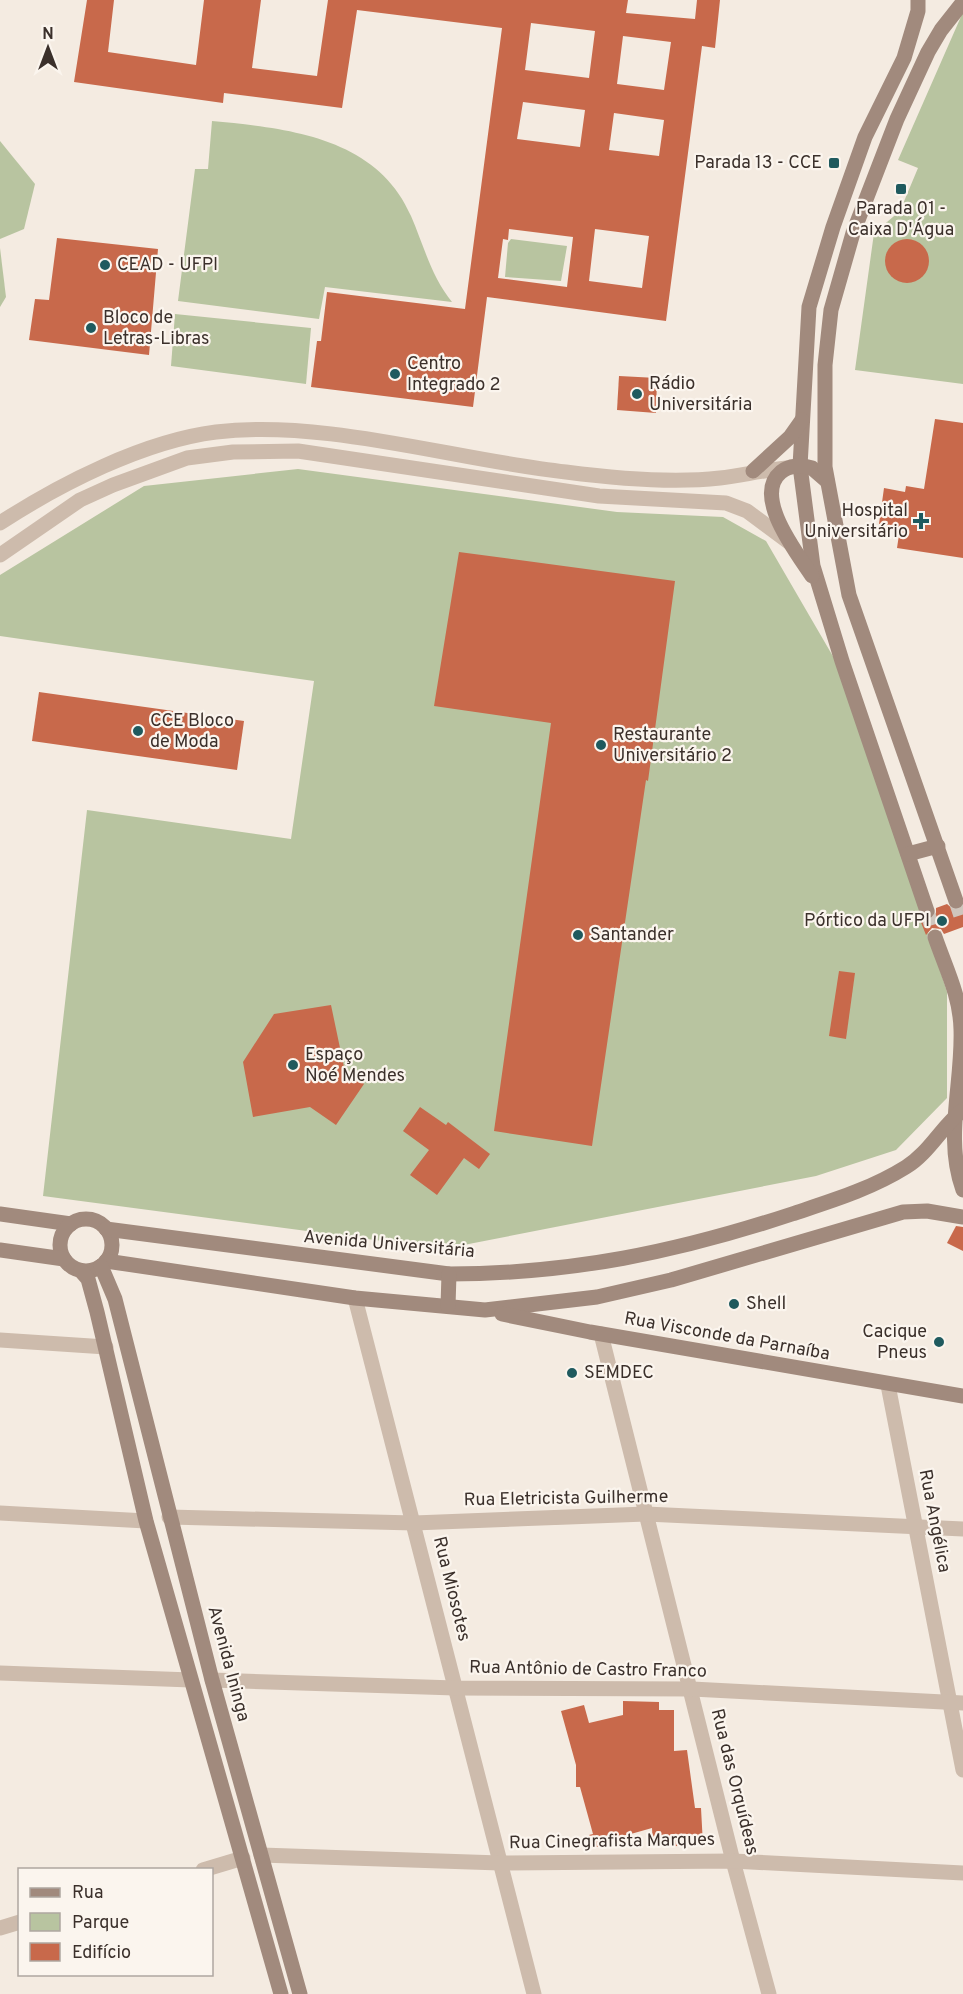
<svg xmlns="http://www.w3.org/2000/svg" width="963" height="1994" font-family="Overpass,sans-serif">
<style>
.green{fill:#b8c4a0}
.building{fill:#c8694b;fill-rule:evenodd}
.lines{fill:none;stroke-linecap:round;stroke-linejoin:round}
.secondary-tunnel{stroke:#cfc6bd;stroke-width:15;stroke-dasharray:15 8;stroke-linecap:butt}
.street{stroke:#cdbbac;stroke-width:15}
.secondary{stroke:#a18a7d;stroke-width:15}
.poi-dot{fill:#1f5a5e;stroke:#fbf5ee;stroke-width:2}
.labels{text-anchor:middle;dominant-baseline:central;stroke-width:4.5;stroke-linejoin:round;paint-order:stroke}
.poi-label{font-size:18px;fill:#3b302b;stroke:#fbf5ee;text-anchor:start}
.street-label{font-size:18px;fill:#3b302b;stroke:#fbf5ee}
</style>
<rect width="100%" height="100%" fill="#f4ebe1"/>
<g class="green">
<path d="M963,12V384L855,370L874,233L900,211L918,168L898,160Z"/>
<path d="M212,121C287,128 377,137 411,216C424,246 431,276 452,302L325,287L319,319L178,301L195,169H208Z"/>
<path d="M0,141L35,184L24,229L0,239Z"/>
<path d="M511,239L567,246L561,281L505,277L508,243Z"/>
<path d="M0,248L6,297L0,307Z"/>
<path d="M175,314L311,328L306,384L171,366Z"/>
<path d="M298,469L617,512L723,517L766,541L838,665L881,783L947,992V1098L896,1150L816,1176L443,1249L43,1196L87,810L291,839L314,681L0,636V575L144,486Z"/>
</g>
<g class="building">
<path d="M87,0H114L108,52L196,65L204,0H261L252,68L317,76L328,0H628L626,13L695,19L697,0H720L715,48L702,46L666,321L487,297L473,407L311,387L317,341H321L327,292L465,309L502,28L357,10L342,108L224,93L223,103L74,82ZM531,23L595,31L589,78L525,70ZM623,36L671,42L664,90L617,84ZM523,102L585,110L580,147L517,139ZM614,113L664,120L659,156L609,150ZM509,229L573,237L567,287L498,278L503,239L508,240ZM595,229L649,236L642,288L589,281Z"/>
<path d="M57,238L158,249L149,355L29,340L35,299L49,300Z"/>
<circle cx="907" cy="261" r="22"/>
<path d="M619,376L657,378L656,413L617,410Z"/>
<path d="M935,419L963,423V558L897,548L900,528L879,524L884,488L905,492L906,486L924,489Z"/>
<path d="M459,552L675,581L648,781L646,780L592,1146L494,1131L551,723L434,706Z"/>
<path d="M39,692L244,721L237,770L32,741Z"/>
<path d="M947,904L954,910L963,908V927L944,934L941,929L932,928L926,935L918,915L925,920H931L936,913V908Z"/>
<path d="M839,971L855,973L846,1039L829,1036Z"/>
<path d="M331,1005L344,1067L364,1084L336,1125L310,1107L253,1117L243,1062L274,1014Z"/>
<path d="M420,1107L446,1125L448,1122L490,1154L479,1169L464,1158L437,1195L410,1175L429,1150L403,1131Z"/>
<path d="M956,1226L963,1227V1251L947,1243Z"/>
<path d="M623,1701L659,1702V1710H674V1751L687,1750L695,1808H701L703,1845L653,1847L652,1828L606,1841L608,1847H593L589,1835L593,1834L580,1787H576V1765L561,1711L584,1705L589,1723L623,1715Z"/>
</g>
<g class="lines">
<g class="secondary-tunnel">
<path d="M956,901L963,922"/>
<path d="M927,911L935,937"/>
</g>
<g class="street">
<path d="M0,523C60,484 144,441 216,432C327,419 455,460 566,472C612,478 675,483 720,478C743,475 765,470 787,468"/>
<path d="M0,555L80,500L113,485L187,458L233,452L298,451L599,496L726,503L747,511L790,543"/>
<path d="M355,1298L534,1994"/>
<path d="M601,1334L733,1861L769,1994"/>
<path d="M0,1340L106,1347"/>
<path d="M888,1385L963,1770"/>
<path d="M0,1513L146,1521"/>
<path d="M169,1517L414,1523L646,1514L963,1529"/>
<path d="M0,1673L191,1680"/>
<path d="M212,1680L455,1688L692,1689L963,1703"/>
<path d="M261,1855L500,1863L733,1861L963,1873"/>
<path d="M203,1870L243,1858"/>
<path d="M0,1928L20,1922"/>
</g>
<g class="secondary">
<path d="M918,0V11L904,58L865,137L833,227L809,307L800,466L813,566L842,661L927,911"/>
<path d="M753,471L790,437L802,420"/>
<path d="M812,576C797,553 752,496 781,472C789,465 802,465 812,468L827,481"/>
<path d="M908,854L938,846"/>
<path d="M956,901L849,595L825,467V365L831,310L853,233L897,119L928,52L941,30L963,2"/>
<path d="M935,937C946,969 960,995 961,1029C963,1083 944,1138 963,1190"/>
<path d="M0,1214L71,1224"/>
<circle cx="86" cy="1245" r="26"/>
<path d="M106,1229L449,1274C571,1274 677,1252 792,1214C831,1201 871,1189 906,1167C929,1153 942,1126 963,1110"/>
<path d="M0,1250L64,1259"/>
<path d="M106,1261L355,1298L485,1310L597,1297L671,1280L903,1212L927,1211L963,1217"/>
<path d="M101,1266L115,1299L212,1680L300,1994"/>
<path d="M81,1271L88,1279L97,1312L146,1521L281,1994"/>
<path d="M448,1306L449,1274"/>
<path d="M502,1314L590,1332L963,1396"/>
</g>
</g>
<g class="poi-dot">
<rect x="828" y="157" width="12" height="12" rx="3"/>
<rect x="895" y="183" width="12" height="12" rx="3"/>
<circle cx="105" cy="265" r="6"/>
<circle cx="91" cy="328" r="6"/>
<circle cx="395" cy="374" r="6"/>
<circle cx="637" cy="394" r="6"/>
<path d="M918 512h6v6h6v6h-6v6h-6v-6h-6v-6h6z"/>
<circle cx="138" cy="731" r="6"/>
<circle cx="601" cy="745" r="6"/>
<circle cx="942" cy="921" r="6"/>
<circle cx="578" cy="935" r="6"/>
<circle cx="293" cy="1065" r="6"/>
<circle cx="734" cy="1304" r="6"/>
<circle cx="939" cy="1342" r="6"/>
<circle cx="572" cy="1373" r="6"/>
</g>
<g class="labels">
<g class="poi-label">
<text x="822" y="163" text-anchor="end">Parada 13 - CCE</text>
<text x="901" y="209" text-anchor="middle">Parada 01 -<tspan x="901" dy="21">Caixa D'Água</tspan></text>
<text x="117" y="265">CEAD - UFPI</text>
<text x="103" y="318">Bloco de<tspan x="103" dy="21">Letras-Libras</tspan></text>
<text x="407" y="364">Centro<tspan x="407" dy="21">Integrado 2</tspan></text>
<text x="649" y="384">Rádio<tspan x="649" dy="21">Universitária</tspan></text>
<text x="908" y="511" text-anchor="end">Hospital<tspan x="908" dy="21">Universitário</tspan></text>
<text x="150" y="721">CCE Bloco<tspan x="150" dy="21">de Moda</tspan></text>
<text x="613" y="735">Restaurante<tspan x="613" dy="21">Universitário 2</tspan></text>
<text x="930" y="921" text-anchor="end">Pórtico da UFPI</text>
<text x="590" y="935">Santander</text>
<text x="305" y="1055">Espaço<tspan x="305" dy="21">Noé Mendes</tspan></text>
<text x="746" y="1304">Shell</text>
<text x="927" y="1332" text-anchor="end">Cacique<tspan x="927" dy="21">Pneus</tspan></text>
<text x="584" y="1373">SEMDEC</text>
</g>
<g class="street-label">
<text transform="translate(389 1245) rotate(5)">Avenida Universitária</text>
<text transform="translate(727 1337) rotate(10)">Rua Visconde da Parnaíba</text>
<text transform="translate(566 1499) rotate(-1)">Rua Eletricista Guilherme</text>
<text transform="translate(934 1521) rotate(79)">Rua Angélica</text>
<text transform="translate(451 1589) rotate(76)">Rua Miosotes</text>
<text transform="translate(228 1664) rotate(75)">Avenida Ininga</text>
<text transform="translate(588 1670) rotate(1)">Rua Antônio de Castro Franco</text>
<text transform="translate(734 1782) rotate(76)">Rua das Orquídeas</text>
<text transform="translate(612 1842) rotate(-1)">Rua Cinegrafista Marques</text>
</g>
</g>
<rect x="18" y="1868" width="195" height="108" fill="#fbf5ee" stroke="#aea6a0" stroke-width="1.5"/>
<rect x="30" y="1888" width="30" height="9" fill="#a18a7d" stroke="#aea6a0" stroke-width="1.5"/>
<text x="72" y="1898" font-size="18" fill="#3b302b">Rua</text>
<rect x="30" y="1913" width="30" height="18" fill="#b8c4a0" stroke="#aea6a0" stroke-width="1.5"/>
<text x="72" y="1928" font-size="18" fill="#3b302b">Parque</text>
<rect x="30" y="1943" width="30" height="18" fill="#c8694b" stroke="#aea6a0" stroke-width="1.5"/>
<text x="72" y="1958" font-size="18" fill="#3b302b">Edifício</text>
<g transform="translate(48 48)" stroke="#fbf5ee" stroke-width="4.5" paint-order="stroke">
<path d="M0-4.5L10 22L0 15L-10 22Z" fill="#3b302b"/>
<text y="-9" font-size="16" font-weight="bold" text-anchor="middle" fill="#3b302b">N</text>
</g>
</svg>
